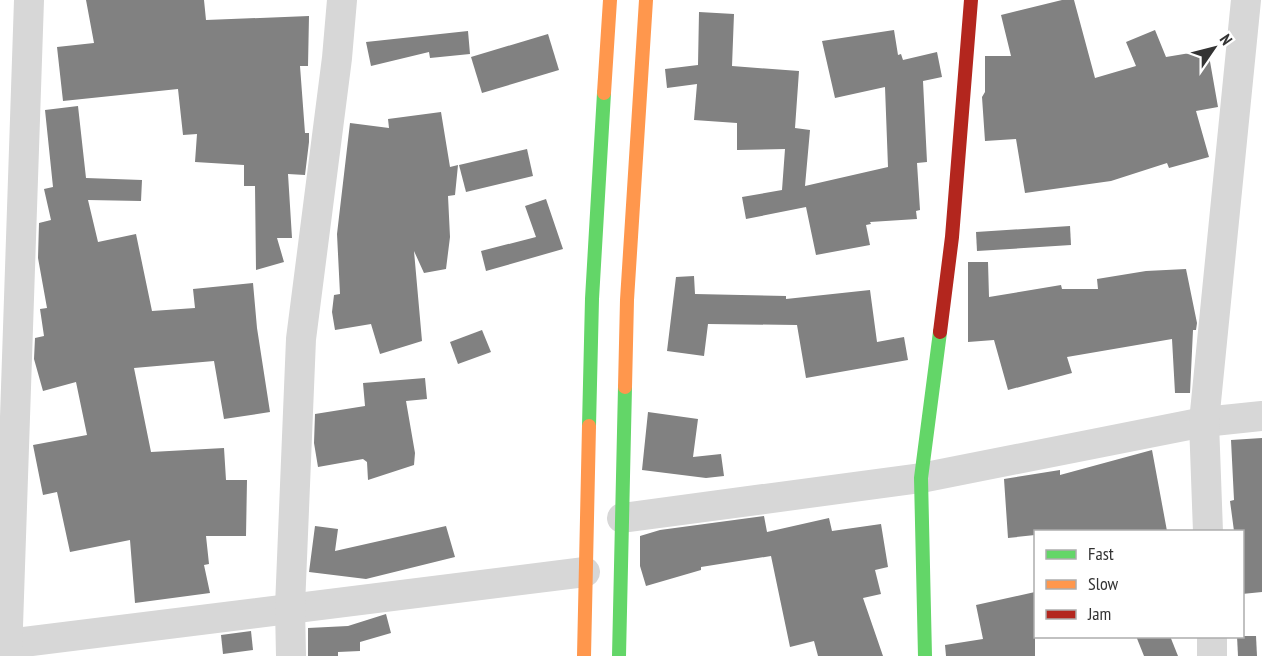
<svg xmlns="http://www.w3.org/2000/svg" width="1262" height="656" font-family="'PT Sans Narrow',sans-serif">
<style>
.building{fill:#818181}
.lines{fill:none;stroke-linecap:round;stroke-linejoin:round}
.street{stroke:#d7d7d7;stroke-width:30}
.fast{stroke:#63d668;stroke-width:14}
.slow{stroke:#ff974d;stroke-width:14}
.jam{stroke:#b3261e;stroke-width:14}
</style>
<rect width="100%" height="100%" fill="#fff"/>
<g class="building">
<path d="M86,0H204L206,20L309,16L308,66H300L305,133H309V142L305,175L288,174L292,238H277L284,262L256,270L255,186H244V165L195,162L197,134L183,135L178,89L63,101L57,47L94,43Z"/>
<path d="M1062,0H1074L1095,78L1136,66L1126,42L1155,30L1166,57L1208,50L1218,107L1196,111L1209,157L1169,168L1167,163L1111,181L1025,193L1016,139L985,141L982,97L985,92V56H1011L1001,15Z"/>
<path d="M699,12L734,14L732,66L799,71L795,128L810,130L805,186L888,167L885,87L835,98L822,41L894,30L898,55L901,54L903,60L937,52L942,77L923,81L927,162L917,163L920,210L916,211L917,219L870,222L871,224L866,225L870,245L816,255L806,207L746,219L742,197L782,190L785,149L737,150V123L694,120L697,84L667,88L665,69L698,65Z"/>
<path d="M468,31L470,54L430,58L429,52L371,66L366,42Z"/>
<path d="M548,34L559,70L482,93L471,57Z"/>
<path d="M78,106L86,178L142,180L141,201L88,200L98,242L136,234L152,311L195,308L193,289L253,283L257,328L270,412L224,419L214,361L134,368L151,452L224,448L226,480H247L246,536H206L209,564L204,565L210,593L135,603L130,540L70,552L57,492L43,495L33,445L87,435L76,382L43,391L34,359L35,338L44,336L40,309L47,308L38,258L39,223L51,220L44,189L53,187L45,110Z"/>
<path d="M441,112L450,167L458,165L455,195L448,196L450,237L446,269L424,273L414,251L422,341L380,354L371,324L335,330L332,312L334,295L340,294L337,234L350,123L389,128L388,119Z"/>
<path d="M527,149L533,176L466,192L459,165Z"/>
<path d="M546,199L563,249L486,271L481,251L536,237L525,206Z"/>
<path d="M1070,226L1071,245L977,251L976,232Z"/>
<path d="M968,262H988L989,297L1061,285L1062,289H1098L1097,279L1146,271L1186,269L1197,323L1196,330H1193L1190,393H1175L1172,339L1067,357L1072,373L1008,390L994,340L968,342Z"/>
<path d="M694,276L695,294L786,296V299L870,290L877,342L904,337L908,360L806,378L797,325L708,324L704,356L667,351L676,277Z"/>
<path d="M482,330L491,352L458,364L450,342Z"/>
<path d="M425,378L427,399L406,401L415,453L414,465L368,480L367,462L363,459L318,467L314,443L315,414L365,406L363,383Z"/>
<path d="M648,412L698,419L693,457L721,454L724,476L706,478L642,470Z"/>
<path d="M1262,438V592L1242,594V531H1234L1230,501L1234,500L1231,440Z"/>
<path d="M1152,450L1167,531H1035V535L1008,538L1004,479L1060,470V475Z"/>
<path d="M764,516L767,532L829,518L832,531L881,524L888,567L875,570L881,594L863,598L883,656H818L814,641L790,647L771,556L701,567V570L646,586L640,566V536L660,530Z"/>
<path d="M315,526L338,529L335,551L446,526L455,557L366,579L309,572Z"/>
<path d="M1035,592V656H946L945,645L983,639L976,605Z"/>
<path d="M386,614L391,633L360,642V651L338,652V656H308V628L348,626Z"/>
<path d="M251,631L253,650L223,654L221,635Z"/>
<path d="M1136,636H1170L1178,656H1144Z"/>
<path d="M1237,636H1256L1257,656H1238Z"/>
</g>
<g class="lines">
<g class="street">
<path d="M622,518L921,478L1204,422L1262,416"/>
<path d="M1208,532L1204,422L1246,0"/>
<path d="M1212,636V656"/>
<path d="M8,644L585,572"/>
<path d="M7,656L29,0"/>
<path d="M291,656L290,607L301,339L337,58L342,0"/>
</g>
<g class="fast">
<path d="M589,426L592,299L604,93"/>
<path d="M619,656L625,387"/>
<path d="M925,656L921,478L940,332"/>
</g>
<g class="slow">
<path d="M604,93L610,0"/>
<path d="M625,387L627,300L646,0"/>
<path d="M584,656L589,426"/>
</g>
<path class="jam" d="M940,332L952,237L971,0"/>
</g>
<rect x="1034" y="530" width="210" height="108" fill="#ffffff" stroke="#adadad" stroke-width="1.5"/>
<rect x="1046" y="550" width="30" height="9" fill="#63d668" stroke="#adadad" stroke-width="1.5"/>
<text x="1088" y="560" font-size="18" fill="#333333">Fast</text>
<rect x="1046" y="580" width="30" height="9" fill="#ff974d" stroke="#adadad" stroke-width="1.5"/>
<text x="1088" y="590" font-size="18" fill="#333333">Slow</text>
<rect x="1046" y="610" width="30" height="9" fill="#b3261e" stroke="#adadad" stroke-width="1.5"/>
<text x="1088" y="620" font-size="18" fill="#333333">Jam</text>
<g transform="translate(1214 48) rotate(55)" stroke="#ffffff" stroke-width="4.5" paint-order="stroke">
<path d="M0-4.5L10 22L0 15L-10 22Z" fill="#333333"/>
<text y="-9" font-size="16" font-weight="bold" text-anchor="middle" fill="#333333">N</text>
</g>
</svg>
